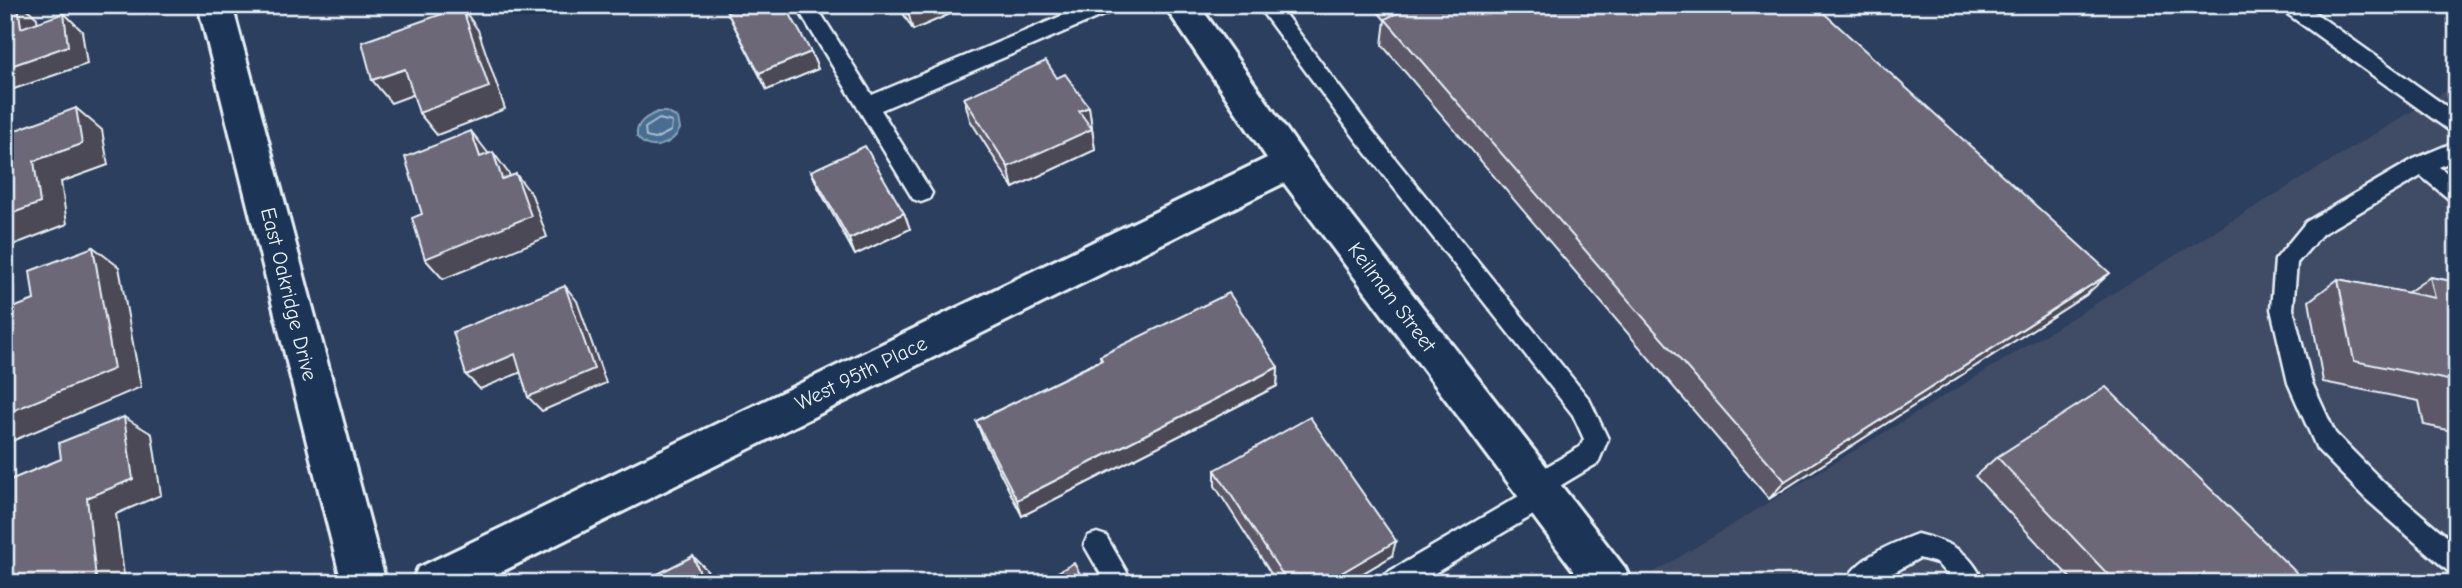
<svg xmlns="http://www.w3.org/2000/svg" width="2462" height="588" font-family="'Comic Neue',sans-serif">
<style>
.built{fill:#404b66}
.water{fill:#486d90;stroke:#88a2ba;stroke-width:2}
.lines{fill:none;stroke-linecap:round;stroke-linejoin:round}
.shore{stroke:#a8bcce;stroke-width:2}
.lane-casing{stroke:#e8f1f8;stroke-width:5}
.street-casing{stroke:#e8f1f8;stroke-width:6}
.lane{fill:#1d3557;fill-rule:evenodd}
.street{fill:#1d3557;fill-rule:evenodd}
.wall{fill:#5d5967;stroke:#e8f1f8;stroke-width:2}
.shaded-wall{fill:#4c4854;stroke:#e8f1f8;stroke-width:2}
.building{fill:#6c6778;stroke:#e8f1f8;stroke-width:2}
.labels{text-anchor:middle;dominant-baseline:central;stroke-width:6;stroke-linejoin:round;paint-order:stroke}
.street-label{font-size:21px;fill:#e8f1f8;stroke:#1d3557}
</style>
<rect width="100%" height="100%" fill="#2d3f5e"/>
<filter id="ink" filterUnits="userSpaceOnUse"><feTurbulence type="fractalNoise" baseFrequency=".0143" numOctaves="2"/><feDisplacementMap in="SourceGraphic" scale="14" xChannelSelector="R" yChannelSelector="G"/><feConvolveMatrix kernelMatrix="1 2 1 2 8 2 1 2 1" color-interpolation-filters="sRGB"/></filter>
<g filter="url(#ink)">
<path class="built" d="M2457,84V583H1660L1653,573Z"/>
<path class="water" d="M658,112H666L678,118L680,129C672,145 650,154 637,137C635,123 646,117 658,112Z"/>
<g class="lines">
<path class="shore" d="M659,119L672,122L671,131L655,139L646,137L645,128Z"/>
<defs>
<g id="lane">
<path d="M1088,5H1118L1115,10L881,110L932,193L929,199L921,202L913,199L801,14L804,9L811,7L818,9L872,95Z"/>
<path d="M1257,5H1278L1371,129L1589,399L1608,439L1598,463L1553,490L1555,496L1552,504L1418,583H1381L1385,574L1526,492L1524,486L1527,478L1580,447L1584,439L1573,415L1357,141Z"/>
<path d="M2279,5H2304L2457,114V133L2450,131L2282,10Z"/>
<path d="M2457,141V159L2439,167L2457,180V202L2449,199L2421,176L2322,234L2297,263L2293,309L2312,383L2335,433L2384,483L2457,545V574L2448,571L2366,499L2317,449L2288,383L2271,309L2275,260L2306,222L2414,159Z"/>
<path d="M1097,533L1106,536L1133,583H1106L1084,545L1088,536Z"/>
<path d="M1917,534C1949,542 1970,550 1984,583H1954L1937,563L1919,558L1876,583H1845C1856,558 1893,543 1917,534Z"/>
</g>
<g id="street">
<path d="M198,5H232L386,583H342Z"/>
<path d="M1164,5H1199L1303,153L1625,568L1632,583H1583L1284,183L479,583H411L418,568L1267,158Z"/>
</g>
</defs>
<use href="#lane" class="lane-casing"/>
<use href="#street" class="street-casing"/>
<use href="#lane" class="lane"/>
<use href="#street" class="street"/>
</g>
<g class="wall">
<path d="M898,5H971L913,30Z"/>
<path d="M1372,5H1815L2086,295L1769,499L1382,45L1385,20Z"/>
<path d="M727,12L811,52L818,69L767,90Z"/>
<path d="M1057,78L1089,107L1095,150L1013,188L970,120L964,98Z"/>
<path d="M811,171L904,213L910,229L855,255L818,187Z"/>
<path d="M2430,277L2457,282V432L2424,425L2419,401L2323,382L2309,301L2338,279L2407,293Z"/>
<path d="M1100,356L1278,367L1277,386L1022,516L983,439L976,421L1101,360Z"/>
<path d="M1997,457L2307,583H2075L1975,476Z"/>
<path d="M1215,470L1392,556L1346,583H1277L1215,486Z"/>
</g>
<g class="shaded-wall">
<path d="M18,5H23L37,18L40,45L21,28Z"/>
<path d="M924,5H971L913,30L908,12Z"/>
<path d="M462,7L478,30L505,109L437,135L419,113Z"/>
<path d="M64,13L82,31L87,64L5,92V68Z"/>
<path d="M811,52L818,69L767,90L759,73Z"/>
<path d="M405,69L423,91L391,103L372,80Z"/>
<path d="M1089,107L1095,150L1013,188L1008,167L1079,111Z"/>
<path d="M76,108L102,130L108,165L61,182L67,224L5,248V216L34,161Z"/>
<path d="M471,131L488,153L497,179L480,157Z"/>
<path d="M493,152L509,174L519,200L502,179Z"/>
<path d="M516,174L532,195L547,237L443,279L425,259Z"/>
<path d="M904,213L910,229L855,255L849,239Z"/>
<path d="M93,247L119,267L141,387L5,444V414Z"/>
<path d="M2110,273L2086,295L1769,499L1785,481Z"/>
<path d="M565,286L577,301L606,383L542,411L528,397Z"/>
<path d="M515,354L529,369L480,389L466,375Z"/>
<path d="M1278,367L1277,386L1022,516L1017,500Z"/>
<path d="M124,417L152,434L161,495L116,514L125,583H86L87,498Z"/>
<path d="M1396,541L1392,556L1346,583H1324Z"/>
<path d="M693,556L707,570L712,583H704Z"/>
</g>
<g class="building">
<path d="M5,5H18L21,28L64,13L68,46L5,68Z"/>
<path d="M744,5H785L811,52L759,73L727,12Z"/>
<path d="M904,5H924L908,12Z"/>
<path d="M1399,5H1815L2110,273L1785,481L1385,19L1403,10Z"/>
<path d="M462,7L489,87L419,113L405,69L372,80L362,42Z"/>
<path d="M1046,61L1057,78L1065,74L1089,107L1079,111L1092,129L1008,167L964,98Z"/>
<path d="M76,108L82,144L34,161L40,203L5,216V134Z"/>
<path d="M471,131L480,157L493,152L502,179L516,174L531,216L425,259L412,218L422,214L405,157Z"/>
<path d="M865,146L904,213L849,239L811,171Z"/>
<path d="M93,247L114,369L5,414V311L34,300L30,271Z"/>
<path d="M2430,277L2457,282V396L2453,381L2354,361L2338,279L2435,298Z"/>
<path d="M565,286L594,369L528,397L515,354L466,375L453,332Z"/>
<path d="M1229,293L1278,367L1017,500L976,421L1102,360L1100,356Z"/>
<path d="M2106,387L2307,583H2116L1997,457Z"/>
<path d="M124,417L133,479L87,498L96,578L86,583H5V482L61,459L59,443Z"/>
<path d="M1310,417L1396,541L1324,583H1288L1215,470Z"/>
<path d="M693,556L704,583H640Z"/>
<path d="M1074,563L1085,583H1038Z"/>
</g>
</g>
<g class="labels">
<g class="street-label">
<text transform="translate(289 294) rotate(76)">East Oakridge Drive</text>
<text transform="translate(1392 297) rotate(53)">Keilman Street</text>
<text transform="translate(861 373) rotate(-26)">West 95th Place</text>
</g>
</g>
<rect width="2462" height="588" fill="none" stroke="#1d3557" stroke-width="28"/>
<rect x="14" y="14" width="2434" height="560" fill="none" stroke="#e8f1f8" stroke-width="2.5" filter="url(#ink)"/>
</svg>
